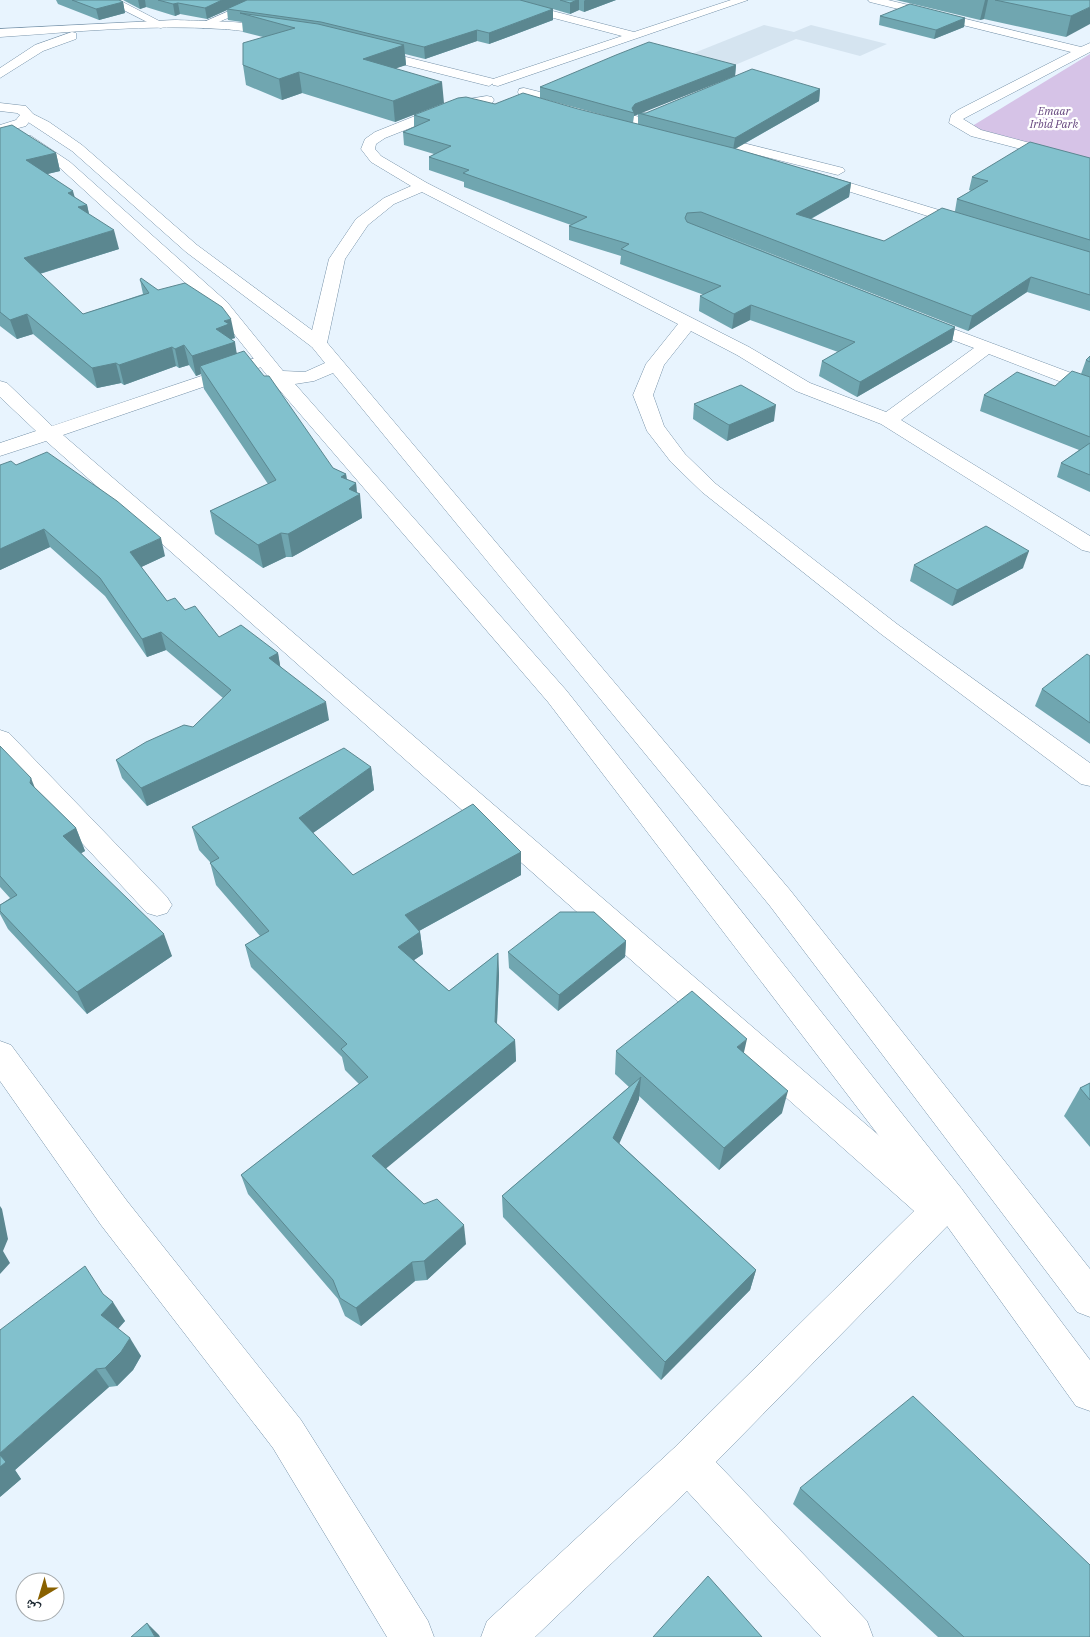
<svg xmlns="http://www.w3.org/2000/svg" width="1090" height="1637" font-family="'IBM Plex Serif','Noto Naskh Arabic',serif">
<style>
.built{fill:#d5e4f0}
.green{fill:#d6c3e7}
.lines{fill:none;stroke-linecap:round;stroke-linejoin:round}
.street-casing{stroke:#7692a9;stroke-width:1}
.secondary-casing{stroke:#7692a9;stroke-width:1}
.primary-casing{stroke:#7692a9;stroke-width:1}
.street{fill:#fff;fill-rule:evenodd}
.secondary{fill:#fff;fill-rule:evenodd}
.primary{fill:#fff;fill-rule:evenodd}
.wall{fill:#70a6b0;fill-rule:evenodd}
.shaded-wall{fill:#5b8790}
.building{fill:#82c1cd;stroke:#5b8790}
.labels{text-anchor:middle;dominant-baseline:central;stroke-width:4.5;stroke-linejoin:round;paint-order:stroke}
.far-park-label{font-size:11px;font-style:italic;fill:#64447d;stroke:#fff}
</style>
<rect width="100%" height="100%" fill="#e8f4fe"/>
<path class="built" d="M764,25L794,32L811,25L887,44L860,56L796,39L728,68L684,57Z"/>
<path class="green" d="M1090,54V164L969,128Z"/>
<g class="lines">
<defs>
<g id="street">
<path d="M104,0H119L167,25L161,28L157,27Z"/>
<path d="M254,0H270L207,27L203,28L197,25Z"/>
<path d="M491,0H510L634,32L731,0H748L498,86L493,85L492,82L493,79L622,36L493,2Z"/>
<path d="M868,0H888L1081,47L1090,43V52L963,119L981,130L1090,159V167L971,136L949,123L951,115L958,110L1071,52L870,2Z"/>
<path d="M487,96L492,97L494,100L492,103L458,109L385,138L376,144L375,149L381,156L427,183L749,347L810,383L886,412L974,348L913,325L910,321L913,317L919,316L1090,380V393L989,354L901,420L1090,536V552L1082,550L881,424L796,391L737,355L691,331L664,365L653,395L664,426L685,454L716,484L897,624L1090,763V786L1081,784L881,634L702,492L671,462L647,431L633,395L646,364L678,324L422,192L394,204L368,225L345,259L327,343L324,347H312L309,343L329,259L356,219L384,198L411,186L371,162L361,149L365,139L375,132L450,102Z"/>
<path d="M264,355L270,356L273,360L270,364L63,435L939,1187L949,1184L961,1188L967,1200L961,1212L716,1462L867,1621L873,1637H821L687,1491L535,1637H481L487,1621L674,1448L914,1211L46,441L0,456V443L36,431L0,397V381L7,383L52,426Z"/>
<path d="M0,730L9,733L167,897L172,905L167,913L157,916L147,913L0,755Z"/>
<path d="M0,1041L11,1045L127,1201L301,1420L428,1621L434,1637H387L273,1448L101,1225L0,1081Z"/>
</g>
<g id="secondary">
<path d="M175,20C193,21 275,21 285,31C279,37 233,29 222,29C148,24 74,32 0,37V29Z"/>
<path d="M370,48L494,79L495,82L489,86L366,55L364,52L366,49Z"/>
<path d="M524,88L843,168L845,171L838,175L519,95L518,92L519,89Z"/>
<path d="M27,111L49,122L82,145L197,245L324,339L790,890L1090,1269V1317L1077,1312L770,906L333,373L314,381L295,384L566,690L961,1188L1090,1360V1411L1076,1406L937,1212L548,702L270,379L215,310L60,168L21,142L19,139L21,136H31L70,162L227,302L283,371L305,372L325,363L312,347L186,252L72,151L22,118L20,115Z"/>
<path d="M814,172L975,221L977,224L975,227H963L809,179L807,176Z"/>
</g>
<g id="primary">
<path d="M72,32L76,33V39L43,51L0,78V68L35,45Z"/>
<path d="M0,103L26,106L34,115L26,126L0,133V125L16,120L20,115L17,113L0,111Z"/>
</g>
</defs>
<use href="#street" class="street-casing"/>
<use href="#secondary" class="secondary-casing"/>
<use href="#primary" class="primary-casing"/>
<use href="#street" class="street"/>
<use href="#secondary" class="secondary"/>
<use href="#primary" class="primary"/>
</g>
<g class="wall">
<path d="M56,0H119L123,2L125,13L99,20L58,4Z"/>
<path d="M123,0H616L584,12L579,10L570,14L553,9V20L489,44L477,41L425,59L405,54L406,65L396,68L444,103L395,122L302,93L282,100L246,85L243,65L263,37L243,32L242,22L228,20L227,10L207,19L180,14L175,16L146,7L140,9Z"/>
<path d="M896,0H1090L1066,37L984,19L980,20Z"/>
<path d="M880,16L965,18L964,27L934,39L879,25Z"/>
<path d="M736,65L735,76L640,113H646L820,89L819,101L735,149L851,183L849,197L811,219L884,241L955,211L957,199L971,191L969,190L972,177L1090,158V311L1027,292L968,331L700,226L955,327L952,342L857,397L819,376L822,361L838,352L750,320L732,329L699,311L700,296L704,295L620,264L621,256L569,240V226L571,225L464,187V182L429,170V157L434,154L404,145L403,132L414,127V115L495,104L610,117L540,98V87ZM638,114V124L633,123L634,116Z"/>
<path d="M0,128L56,153L60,171L47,174L74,197L87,205L89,214L119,249L40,274L83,314L143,294L140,280L158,290L235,338L231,339L237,354L333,468L346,474L347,480L356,483L357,493L362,518L292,557H286L263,568L215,534L210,511L268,484L204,389L201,374L196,376L189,365L179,368L176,366L124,385L121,383L97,388L33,334L17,339L0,326Z"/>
<path d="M1090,356V492L1057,477L1061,463L1079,450L980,411L984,395L1055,386L1081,374L1086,360Z"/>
<path d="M694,404L774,421L727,441L693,419Z"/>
<path d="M0,465H16L165,556L141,567L167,601L185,610L219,637L278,653L280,666L329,720L147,806L122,778L116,760L193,727L223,698L166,650L147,657L105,596L50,547L0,570Z"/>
<path d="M914,565L1023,568L952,606L910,581Z"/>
<path d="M1090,656V744L1035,706L1042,689Z"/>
<path d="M0,746L35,788L76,828L85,851L81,853L172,956L87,1014L8,929L0,914V905L10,898L0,887Z"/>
<path d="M371,767L374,790L313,833L353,875L521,852V875L419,931L420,932L423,954L414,960L449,991L498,953L499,975L497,1024L515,1040L516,1061L386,1168L466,1244L427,1280L415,1281L361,1326L345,1316L338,1299L248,1194L241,1175L359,1084L345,1070L342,1057L251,967L245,945L260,936L216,885L210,862L199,850L192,827Z"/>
<path d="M626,941L625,957L558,1011L509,968L508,952Z"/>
<path d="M616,1051L744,1053L782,1113L719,1170L639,1096V1099L619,1143L756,1270L750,1290L661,1380L503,1217L502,1196L629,1087L615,1074Z"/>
<path d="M1090,1083V1147L1064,1116L1080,1088Z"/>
<path d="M103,1294L125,1321L118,1329L141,1356L133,1370L117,1386L109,1387L15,1470L21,1479L0,1497Z"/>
<path d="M800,1488L1090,1637H938L793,1504Z"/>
</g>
<g class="shaded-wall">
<path d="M138,0H145L146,7L140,9Z"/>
<path d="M222,0H249L227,9V10L207,19L205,8Z"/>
<path d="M577,0H579V10L570,14V3Z"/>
<path d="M585,0H616L584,12V1Z"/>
<path d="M985,0H988L984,19L980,20Z"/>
<path d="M123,2L125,13L99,20L96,9Z"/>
<path d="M178,3L180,14L175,16L173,4Z"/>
<path d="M1090,7V24L1066,37L1071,16Z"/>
<path d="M553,9V20L489,44V33Z"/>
<path d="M965,18L964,27L934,39L936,30Z"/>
<path d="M477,30V41L425,59L424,47Z"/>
<path d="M404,45L406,65L365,79L363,59Z"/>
<path d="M736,65L735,76L634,116V113L632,108L635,104Z"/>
<path d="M299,72L302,93L282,100L279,79Z"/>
<path d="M442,82L444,103L395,122L393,101Z"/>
<path d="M820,89L819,101L733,150L735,138Z"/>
<path d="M56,153L60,171L31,178L26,160Z"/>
<path d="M851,183L849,197L794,228L796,214Z"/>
<path d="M73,191L78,209L68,193Z"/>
<path d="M87,205L91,223L78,207Z"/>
<path d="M114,230L119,249L29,277L24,258Z"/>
<path d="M1031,277L1027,292L968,331L972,316Z"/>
<path d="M751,305L750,320L732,329L734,314Z"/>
<path d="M27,314L33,334L17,339L10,320Z"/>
<path d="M231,319L235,338L231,339L235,342L238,362L200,366L201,374L196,376L192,356L224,321Z"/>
<path d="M955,327L952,342L857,397L860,382Z"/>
<path d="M184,345L189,365L179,368L175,349Z"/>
<path d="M172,347L176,366L124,385L119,365Z"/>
<path d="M116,363L121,383L97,388L92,368Z"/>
<path d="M776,405L774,421L727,441L729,425Z"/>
<path d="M346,474L349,497L341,477Z"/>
<path d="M356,483L357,496L360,494L362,518L292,557L288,534Z"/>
<path d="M44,529L50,547L0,570V549Z"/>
<path d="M281,533L286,557L263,568L258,545Z"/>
<path d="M161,538L165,556L135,570L130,552Z"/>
<path d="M1029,551L1023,568L952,606L957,590Z"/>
<path d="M161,632L166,650L147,657L142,639Z"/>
<path d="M278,653L281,671L269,658Z"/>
<path d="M326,702L329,720L147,806L141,788Z"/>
<path d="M371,767L374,790L303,840L299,818Z"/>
<path d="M31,778L40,801L30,783Z"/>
<path d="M76,828L85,851L73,858L63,836Z"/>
<path d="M521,852V875L408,937L405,915Z"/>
<path d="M420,932L423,954L401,969L398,947Z"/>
<path d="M164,934L172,956L87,1014L77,992Z"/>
<path d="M626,941L625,957L558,1011L559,995Z"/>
<path d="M498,953L499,975L496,1044L495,1022Z"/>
<path d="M747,1039L742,1061L737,1047Z"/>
<path d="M515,1040L516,1061L377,1176L372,1156Z"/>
<path d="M641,1077L639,1099L612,1160L613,1138Z"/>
<path d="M788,1091L782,1113L719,1170L724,1148Z"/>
<path d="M0,1206L2,1209L8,1239L3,1251L10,1263L0,1274Z"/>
<path d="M464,1225L466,1244L427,1280L424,1261Z"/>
<path d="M412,1262L415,1281L361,1326L356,1308Z"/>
<path d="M756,1270L750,1290L661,1380L665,1362Z"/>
<path d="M113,1302L125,1321L113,1334L101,1315Z"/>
<path d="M130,1338L141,1356L133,1370L117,1386L105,1368Z"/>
<path d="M96,1369L109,1387L15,1470L21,1479L0,1497V1453Z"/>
<path d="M147,1623L159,1635L160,1637H155Z"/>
</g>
<g class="building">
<path d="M72,0H119L123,2L96,9Z"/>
<path d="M158,0H222L205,8L178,3L173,4Z"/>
<path d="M247,0H520L553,9L489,33L477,30L424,47L321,22L227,9Z"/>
<path d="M560,0H577L570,3Z"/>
<path d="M995,0H1090V7L1071,16Z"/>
<path d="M910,4L965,18L936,30L880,16Z"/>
<path d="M240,13L318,24L404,45L363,59L442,82L393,101L299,72L279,79L243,65V43L295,28Z"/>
<path d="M649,42L736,65L635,104L632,108L634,113L540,87L616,55Z"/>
<path d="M752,69L820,89L735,138L638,113H646Z"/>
<path d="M523,93L578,109L733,148L851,183L796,214L884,241L942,208L1090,252V295L1031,277L972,316L701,212L687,213L685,218L687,222L955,327L860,382L822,361L855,342L751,305L734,314L700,296L721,286L621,249L629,244L569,226L587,217L463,173L469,170L429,157L451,146L403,132L430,120L414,115L458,98L466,97L495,104Z"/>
<path d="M12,125L56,153L26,160L73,191L68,193L87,205L78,207L114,230L24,258L83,314L149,293L140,280L141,278L158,290L185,283L222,307L231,319L224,321L229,324L216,329L235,342L192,356L184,345L175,349L172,347L119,365L116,363L92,368L27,314L10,320L0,312V128Z"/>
<path d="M1030,142L1090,158V240L957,199L988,181L972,177Z"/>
<path d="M244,351L264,376H269L333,468L346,474L341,477L356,483L349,489L360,494L288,534L281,533L258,545L210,511L276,480L200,366Z"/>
<path d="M1090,356V362L1086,360Z"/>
<path d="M1072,371L1090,377V437L984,395L1017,372L1055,386Z"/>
<path d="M741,385L776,405L729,425L694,404Z"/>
<path d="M1090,443V475L1061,463Z"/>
<path d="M47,452L117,501L161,538L130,552L167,601L175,598L185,610L195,606L219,637L241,625L278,653L269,658L326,702L141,788L116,760L146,742L184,725L193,727L231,690L161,632L142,639L100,578L44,529L0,549V465L11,461L16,465Z"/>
<path d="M986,526L1029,551L957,590L914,565Z"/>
<path d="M1087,654L1090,656V723L1042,689Z"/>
<path d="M0,746L31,778L30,783L76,828L63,836L164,934L77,992L0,911V905L17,895L0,876Z"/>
<path d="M344,748L371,767L299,818L353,875L473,804L521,852L405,915L420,932L398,947L449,991L498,953L495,1022L515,1040L372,1156L424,1204L437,1199L464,1225L424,1261L412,1262L356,1308L340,1298L333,1280L241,1175L368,1077L341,1049L347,1044L245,945L269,931L210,863L219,858L192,827Z"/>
<path d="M560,912H594L626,941L559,995L508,952Z"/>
<path d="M692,991L747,1039L737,1047L788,1091L724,1148L616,1051Z"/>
<path d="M641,1077L613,1138L756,1270L665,1362L502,1196Z"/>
<path d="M1090,1083V1100L1080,1088Z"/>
<path d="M85,1266L103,1294L113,1302L101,1315L130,1338L121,1352L105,1368L96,1369L0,1453V1330Z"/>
<path d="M913,1396L1090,1565V1637H964L800,1488Z"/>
<path d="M0,1455L6,1462L0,1467Z"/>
<path d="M708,1576L762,1637H653Z"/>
<path d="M147,1623L155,1637H131Z"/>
</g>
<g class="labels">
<g class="far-park-label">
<text x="1054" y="111">Emaar<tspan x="1054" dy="13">Irbid Park</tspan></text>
</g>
</g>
<g transform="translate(40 1597) rotate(218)"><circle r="24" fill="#ffffff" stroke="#a4a9ac"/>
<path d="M0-4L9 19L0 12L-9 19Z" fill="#896100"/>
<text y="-8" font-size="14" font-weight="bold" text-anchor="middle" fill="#1b2730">ش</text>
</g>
</svg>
